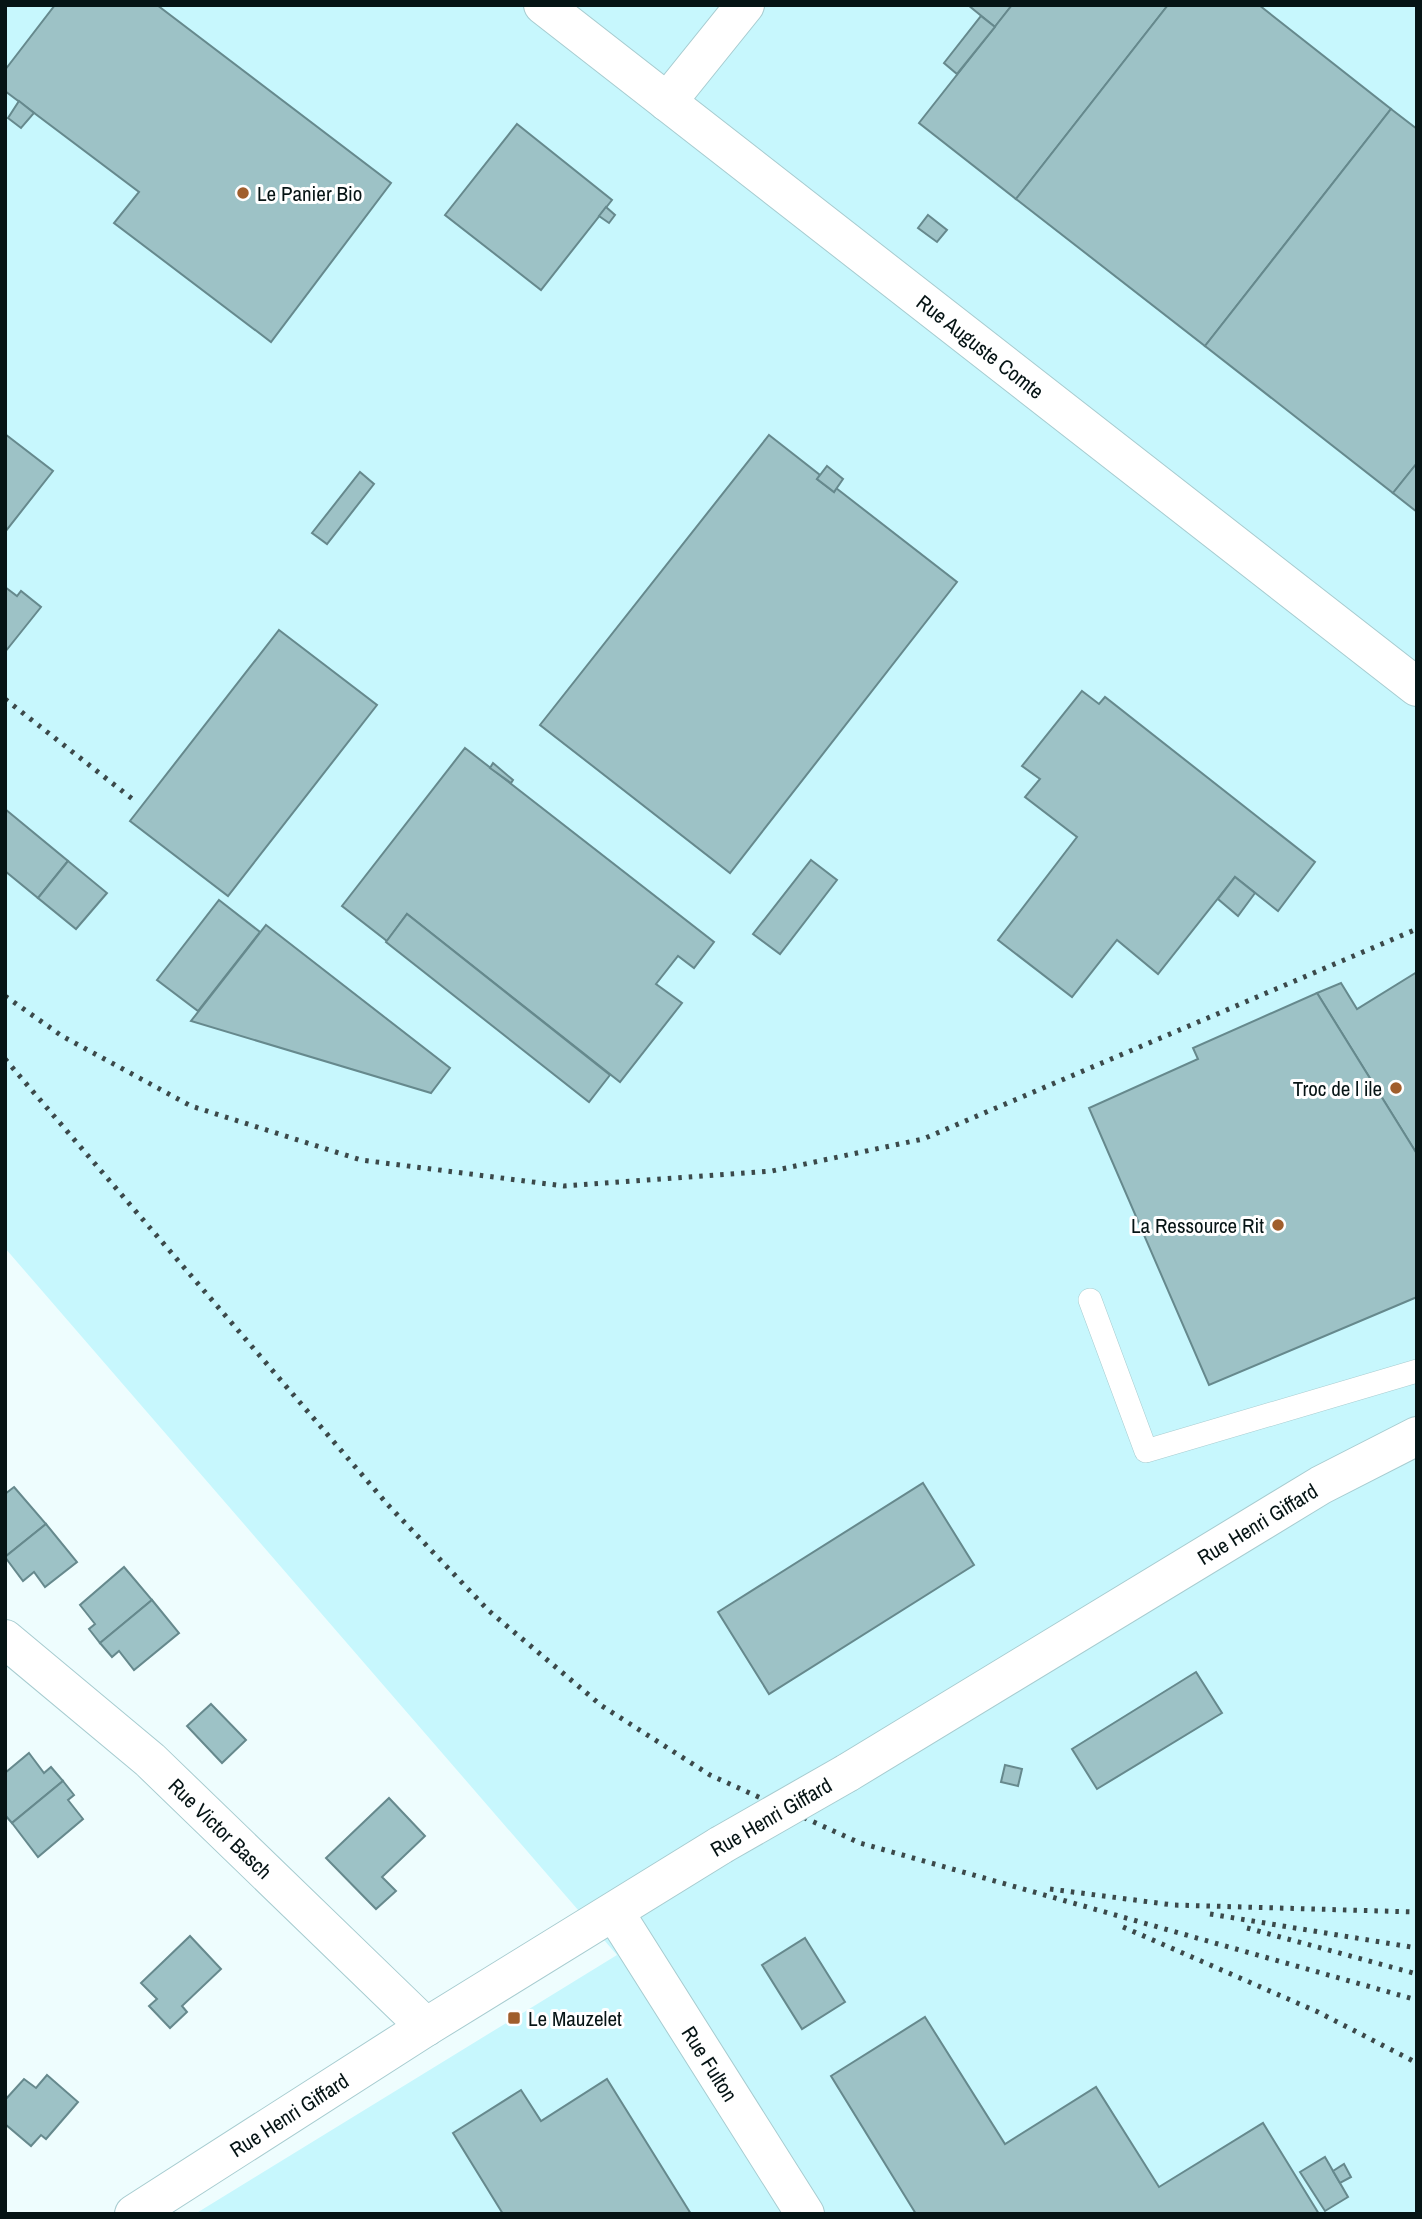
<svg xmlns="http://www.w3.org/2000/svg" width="1422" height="2219" font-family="'Archivo Narrow',sans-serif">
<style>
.built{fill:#c7f7fd}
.building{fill:#9dc2c6;stroke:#66898d;stroke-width:2}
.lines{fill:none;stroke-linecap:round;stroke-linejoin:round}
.lane-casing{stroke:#a7ccd0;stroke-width:24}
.street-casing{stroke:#a7ccd0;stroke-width:40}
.secondary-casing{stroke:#a7ccd0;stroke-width:40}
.lane{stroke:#fff;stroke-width:23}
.street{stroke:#fff;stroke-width:38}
.secondary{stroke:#fff;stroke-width:38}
.rail{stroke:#3b494a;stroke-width:5;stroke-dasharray:3.5 7;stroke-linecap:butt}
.secondary-bridge-casing{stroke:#a7ccd0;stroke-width:40;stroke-linecap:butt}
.secondary-bridge{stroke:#fff;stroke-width:38}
.poi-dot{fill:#a05e2c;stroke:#fff;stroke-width:2.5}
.labels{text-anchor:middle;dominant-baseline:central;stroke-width:6;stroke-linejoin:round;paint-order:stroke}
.poi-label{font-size:21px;fill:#061415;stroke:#fff;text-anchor:start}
.street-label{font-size:21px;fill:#061415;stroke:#fff}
</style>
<rect width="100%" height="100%" fill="#eefdfe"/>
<path class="built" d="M5,5H1417V2214H195L617,1955L5,1248Z"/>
<g class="building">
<path d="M55,5H157L391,183L271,342L114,223L139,192L5,91V70Z"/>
<path d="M968,5H1012L995,27Z"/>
<path d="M1012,5H1168L1016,199L919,123Z"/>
<path d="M1168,5H1259L1391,109L1205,346L1016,199Z"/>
<path d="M981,16L995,27L957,74L944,63Z"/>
<path d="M19,101L34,113L21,128L8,118Z"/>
<path d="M1391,109L1417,129V463L1393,493L1205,346Z"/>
<path d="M517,124L612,200L541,290L445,215Z"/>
<path d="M606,207L615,215L609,223L599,216Z"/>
<path d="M928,215L947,230L937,242L918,228Z"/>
<path d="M5,434L53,471L5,532Z"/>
<path d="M769,435L820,475L817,479L834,492L836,488L957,582L730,873L540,725Z"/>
<path d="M1417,463V512L1393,493Z"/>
<path d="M827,466L843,479L834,492L817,479Z"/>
<path d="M360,472L374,484L327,544L312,533Z"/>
<path d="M5,587L17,596L21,591L41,607L5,652Z"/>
<path d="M279,630L377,705L228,896L130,821Z"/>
<path d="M1082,691L1099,704L1105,697L1315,862L1278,911L1235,877L1158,974L1117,940L1072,997L998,940L1077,837L1025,797L1040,779L1022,766Z"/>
<path d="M465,748L714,942L694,968L678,956L656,984L682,1003L620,1082L407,914L387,941L342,906Z"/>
<path d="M493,763L513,780L511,783L490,768Z"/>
<path d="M5,809L68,861L38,898L5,871Z"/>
<path d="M811,860L837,880L780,954L753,934Z"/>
<path d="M68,861L107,893L76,929L38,898Z"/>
<path d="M1235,877L1255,893L1238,916L1218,899Z"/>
<path d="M219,900L260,932L198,1011L157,980Z"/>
<path d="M407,914L610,1075L589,1102L386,942Z"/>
<path d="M266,925L450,1068L431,1093L191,1021Z"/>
<path d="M1417,972V1154L1317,993L1341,983L1357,1009Z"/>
<path d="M1317,993L1417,1154V1297L1209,1385L1089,1108L1198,1059L1193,1048Z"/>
<path d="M923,1483L974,1565L769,1694L718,1612Z"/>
<path d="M14,1487L46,1524L5,1557V1494Z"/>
<path d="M46,1524L77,1562L45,1587L34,1572L23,1581L5,1557Z"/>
<path d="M124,1567L152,1600L100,1643L89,1629L95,1624L80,1605Z"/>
<path d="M152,1600L179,1633L134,1670L119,1651L112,1657L100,1643Z"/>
<path d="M1196,1672L1222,1713L1097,1789L1072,1749Z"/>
<path d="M211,1704L246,1740L222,1763L187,1726Z"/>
<path d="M29,1753L44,1773L51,1767L63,1781L12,1823L5,1815V1773Z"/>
<path d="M1005,1765L1022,1769L1018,1786L1001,1782Z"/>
<path d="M63,1781L74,1795L68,1800L83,1819L38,1857L12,1823Z"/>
<path d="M389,1798L425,1836L382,1877L396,1891L376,1909L326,1858Z"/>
<path d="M190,1936L221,1969L182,2006L187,2012L170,2028L149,2006L157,1999L141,1983Z"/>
<path d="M805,1938L845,2002L802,2029L762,1965Z"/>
<path d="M925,2017L1005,2144L1096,2087L1159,2187L1263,2123L1319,2214H916L831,2076Z"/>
<path d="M47,2075L78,2102L46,2139L41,2135L31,2146L5,2124V2100L24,2079L36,2088Z"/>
<path d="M607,2079L691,2214H503L453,2133L521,2090L541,2121Z"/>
<path d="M1325,2157L1348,2197L1325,2211L1300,2172Z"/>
<path d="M1344,2164L1351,2177L1340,2183L1333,2171Z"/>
</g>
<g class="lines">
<defs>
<path id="lane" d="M1090,1300L1146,1451L1417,1371"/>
<g id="street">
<path d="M667,102L745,5"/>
<path id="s1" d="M5,1639L150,1760L426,2027"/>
<path id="s2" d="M615,1913L805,2214"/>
</g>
<g id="secondary">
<path id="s3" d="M543,5L1417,687"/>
<path id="s4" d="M847,1773L1321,1485L1417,1436"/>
<path id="s5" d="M134,2214L426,2027L721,1845"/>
</g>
</defs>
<use href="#lane" class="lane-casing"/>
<use href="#street" class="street-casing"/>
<use href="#secondary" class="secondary-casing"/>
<use href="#lane" class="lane"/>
<use href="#street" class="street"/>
<use href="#secondary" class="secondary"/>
<g class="rail">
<path d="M5,699L135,801"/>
<path d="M5,996L62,1036L191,1106L361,1160L564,1186L772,1171L923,1139L1417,929"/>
<path d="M5,1059L388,1505L489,1611L602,1706L710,1775L860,1843L1417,2000"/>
<path d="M1050,1889L1173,1905L1417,1912"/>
<path d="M1210,1914L1417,1948"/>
<path d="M1123,1927L1318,2012L1417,2063"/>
<path d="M1247,1928L1417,1974"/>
</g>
<defs>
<path id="secondary-bridge" d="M721,1845L847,1773"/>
</defs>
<use href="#secondary-bridge" class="secondary-bridge-casing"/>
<use href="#secondary-bridge" class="secondary-bridge"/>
</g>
<g class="poi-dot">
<circle cx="243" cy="193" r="7"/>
<circle cx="1396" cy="1088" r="7"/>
<circle cx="1278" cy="1225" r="7"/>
<rect x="507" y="2011" width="14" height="14" rx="3.5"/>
</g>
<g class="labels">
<g class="poi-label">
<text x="257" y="193">Le Panier Bio</text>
<text x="1382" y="1088" text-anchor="end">Troc de l ile</text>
<text x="1264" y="1225" text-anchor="end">La Ressource Rit</text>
<text x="528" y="2018">Le Mauzelet</text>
</g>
<g class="street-label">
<text stroke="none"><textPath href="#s3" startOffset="555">Rue Auguste Comte</textPath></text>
<text stroke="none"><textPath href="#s4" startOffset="480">Rue Henri Giffard</textPath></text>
<text transform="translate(771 1817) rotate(-30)">Rue Henri Giffard</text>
<text stroke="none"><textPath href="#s1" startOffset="287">Rue Victor Basch</textPath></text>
<text stroke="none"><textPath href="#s2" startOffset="178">Rue Fulton</textPath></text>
<text stroke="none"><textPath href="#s5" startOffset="184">Rue Henri Giffard</textPath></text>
</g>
</g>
<rect width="1422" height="2219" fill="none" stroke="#061415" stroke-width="14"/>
</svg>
